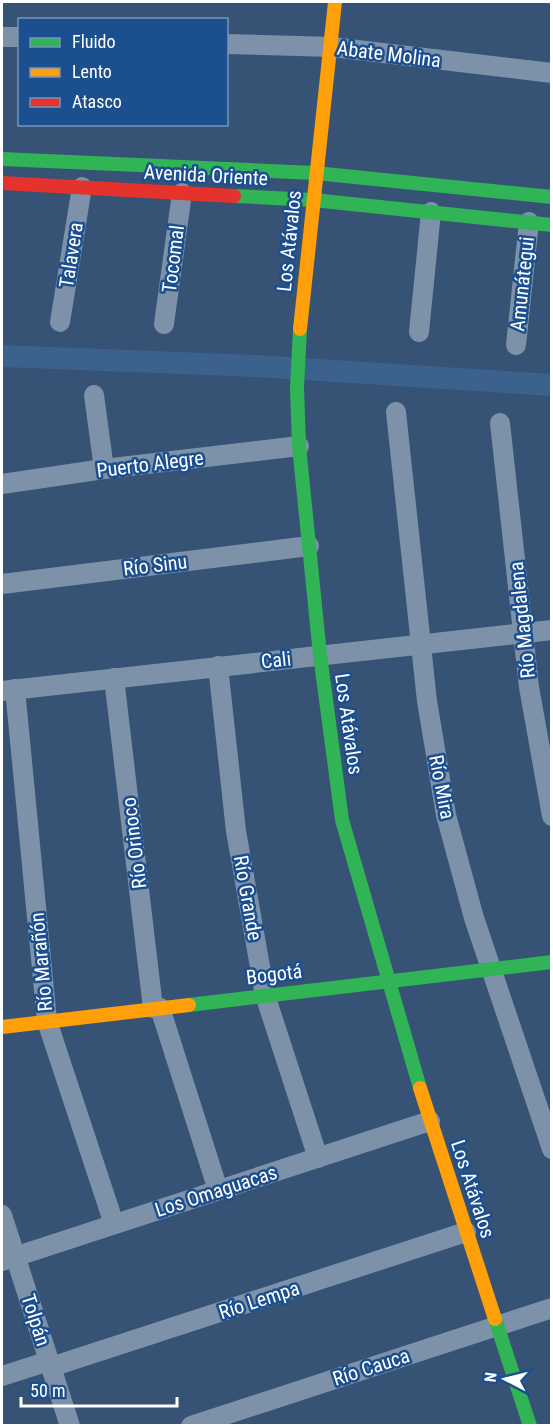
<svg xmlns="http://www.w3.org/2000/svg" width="553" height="1427" font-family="'Roboto Condensed',sans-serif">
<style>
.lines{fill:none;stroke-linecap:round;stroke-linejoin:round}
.canal{stroke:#3b618d;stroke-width:22}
.street{stroke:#7d92a8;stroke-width:20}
.fast{stroke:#30b455;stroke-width:14}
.slow{stroke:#ff9f0a;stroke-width:14}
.jam{stroke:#e5322d;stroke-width:14}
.labels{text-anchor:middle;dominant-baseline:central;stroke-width:5;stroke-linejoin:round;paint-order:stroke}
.street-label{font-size:20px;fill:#fff;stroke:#1b4f8f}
</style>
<rect width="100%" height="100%" fill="#365274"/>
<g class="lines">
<path class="canal" d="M2,356L257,366L552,385"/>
<g class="street">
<path d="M2,37H20"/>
<path d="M226,44L332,47L552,73"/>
<path d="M60,322L82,187"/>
<path d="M164,324L182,193"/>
<path d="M419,332L431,212"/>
<path d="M516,345L529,222"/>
<path d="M94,395L104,469"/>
<path d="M396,412L427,701L446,815L474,918L552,1149"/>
<path d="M500,423L529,687L552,816"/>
<path d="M2,484L104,469L299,446"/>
<path d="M2,584L309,546"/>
<path d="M218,666L236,831L265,995L318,1158"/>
<path d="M114,678L153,1008"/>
<path d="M15,689L47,1021L114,1224"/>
<path d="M2,691L552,630"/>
<path d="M160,1008L218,1190"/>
<path d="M2,1215L70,1426"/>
<path d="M2,1261L430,1121"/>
<path d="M51,1367L466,1232"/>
<path d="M2,1376L49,1361"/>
<path d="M191,1426L552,1308"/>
</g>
<g class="fast">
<path d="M2,159L315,173L552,197"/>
<path d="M234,196L313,200L552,225"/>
<path d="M300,329L297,388L299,446L320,655L342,820L420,1088"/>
<path d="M189,1005L552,962"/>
<path d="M495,1319L530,1426"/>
</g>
<g class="slow">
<path d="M300,329L335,2"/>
<path d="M2,1027L189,1005"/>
<path d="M420,1088L495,1319"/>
</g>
<path class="jam" d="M2,183L234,196"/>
</g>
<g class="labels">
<g class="street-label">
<text transform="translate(389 54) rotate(7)">Abate Molina</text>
<text transform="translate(206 175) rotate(3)">Avenida Oriente</text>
<text transform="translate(289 241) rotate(-84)">Los Atávalos</text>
<text transform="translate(71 255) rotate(-81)">Talavera</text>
<text transform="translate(173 259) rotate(-83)">Tocomal</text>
<text transform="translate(522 284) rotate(-84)">Amunátegui</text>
<text transform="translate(150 464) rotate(-7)">Puerto Alegre</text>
<text transform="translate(155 565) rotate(-7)">Río Sinu</text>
<text transform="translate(522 620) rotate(-96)">Río Magdalena</text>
<text transform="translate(276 660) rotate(-6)">Cali</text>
<text transform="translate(349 724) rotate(82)">Los Atávalos</text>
<text transform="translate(442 787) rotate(79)">Río Mira</text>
<text transform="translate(134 843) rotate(-97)">Río Orinoco</text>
<text transform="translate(248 898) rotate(80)">Río Grande</text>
<text transform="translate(41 962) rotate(-95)">Río Marañón</text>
<text transform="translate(274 974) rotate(-7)">Bogotá</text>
<text transform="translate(473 1189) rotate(72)">Los Atávalos</text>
<text transform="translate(216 1191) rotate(-18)">Los Omaguacas</text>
<text transform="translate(259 1300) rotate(-18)">Río Lempa</text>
<text transform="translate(36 1320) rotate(72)">Tolpán</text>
<text transform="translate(371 1367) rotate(-18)">Río Cauca</text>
</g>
</g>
<rect width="553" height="1427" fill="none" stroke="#ffffff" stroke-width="6"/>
<rect x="18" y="18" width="210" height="108" fill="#1b4f8f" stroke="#7695bc" stroke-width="1.5"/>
<rect x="30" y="38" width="30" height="9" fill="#30b455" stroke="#7695bc" stroke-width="1.5"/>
<text x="72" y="48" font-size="18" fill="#ffffff">Fluido</text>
<rect x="30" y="68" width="30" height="9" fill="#ff9f0a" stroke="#7695bc" stroke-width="1.5"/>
<text x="72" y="78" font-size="18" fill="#ffffff">Lento</text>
<rect x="30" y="98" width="30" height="9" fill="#e5322d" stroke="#7695bc" stroke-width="1.5"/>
<text x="72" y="108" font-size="18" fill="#ffffff">Atasco</text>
<g transform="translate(505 1379) rotate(277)" stroke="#1b4f8f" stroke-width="4.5" paint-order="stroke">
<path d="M0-4.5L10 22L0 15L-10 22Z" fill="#ffffff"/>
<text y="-9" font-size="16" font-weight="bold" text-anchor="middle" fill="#ffffff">N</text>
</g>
<path d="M21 1397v9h156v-9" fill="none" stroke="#ffffff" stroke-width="3"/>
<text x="30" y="1397" font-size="18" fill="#ffffff" stroke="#1b4f8f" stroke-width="4.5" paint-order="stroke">50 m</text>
</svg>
